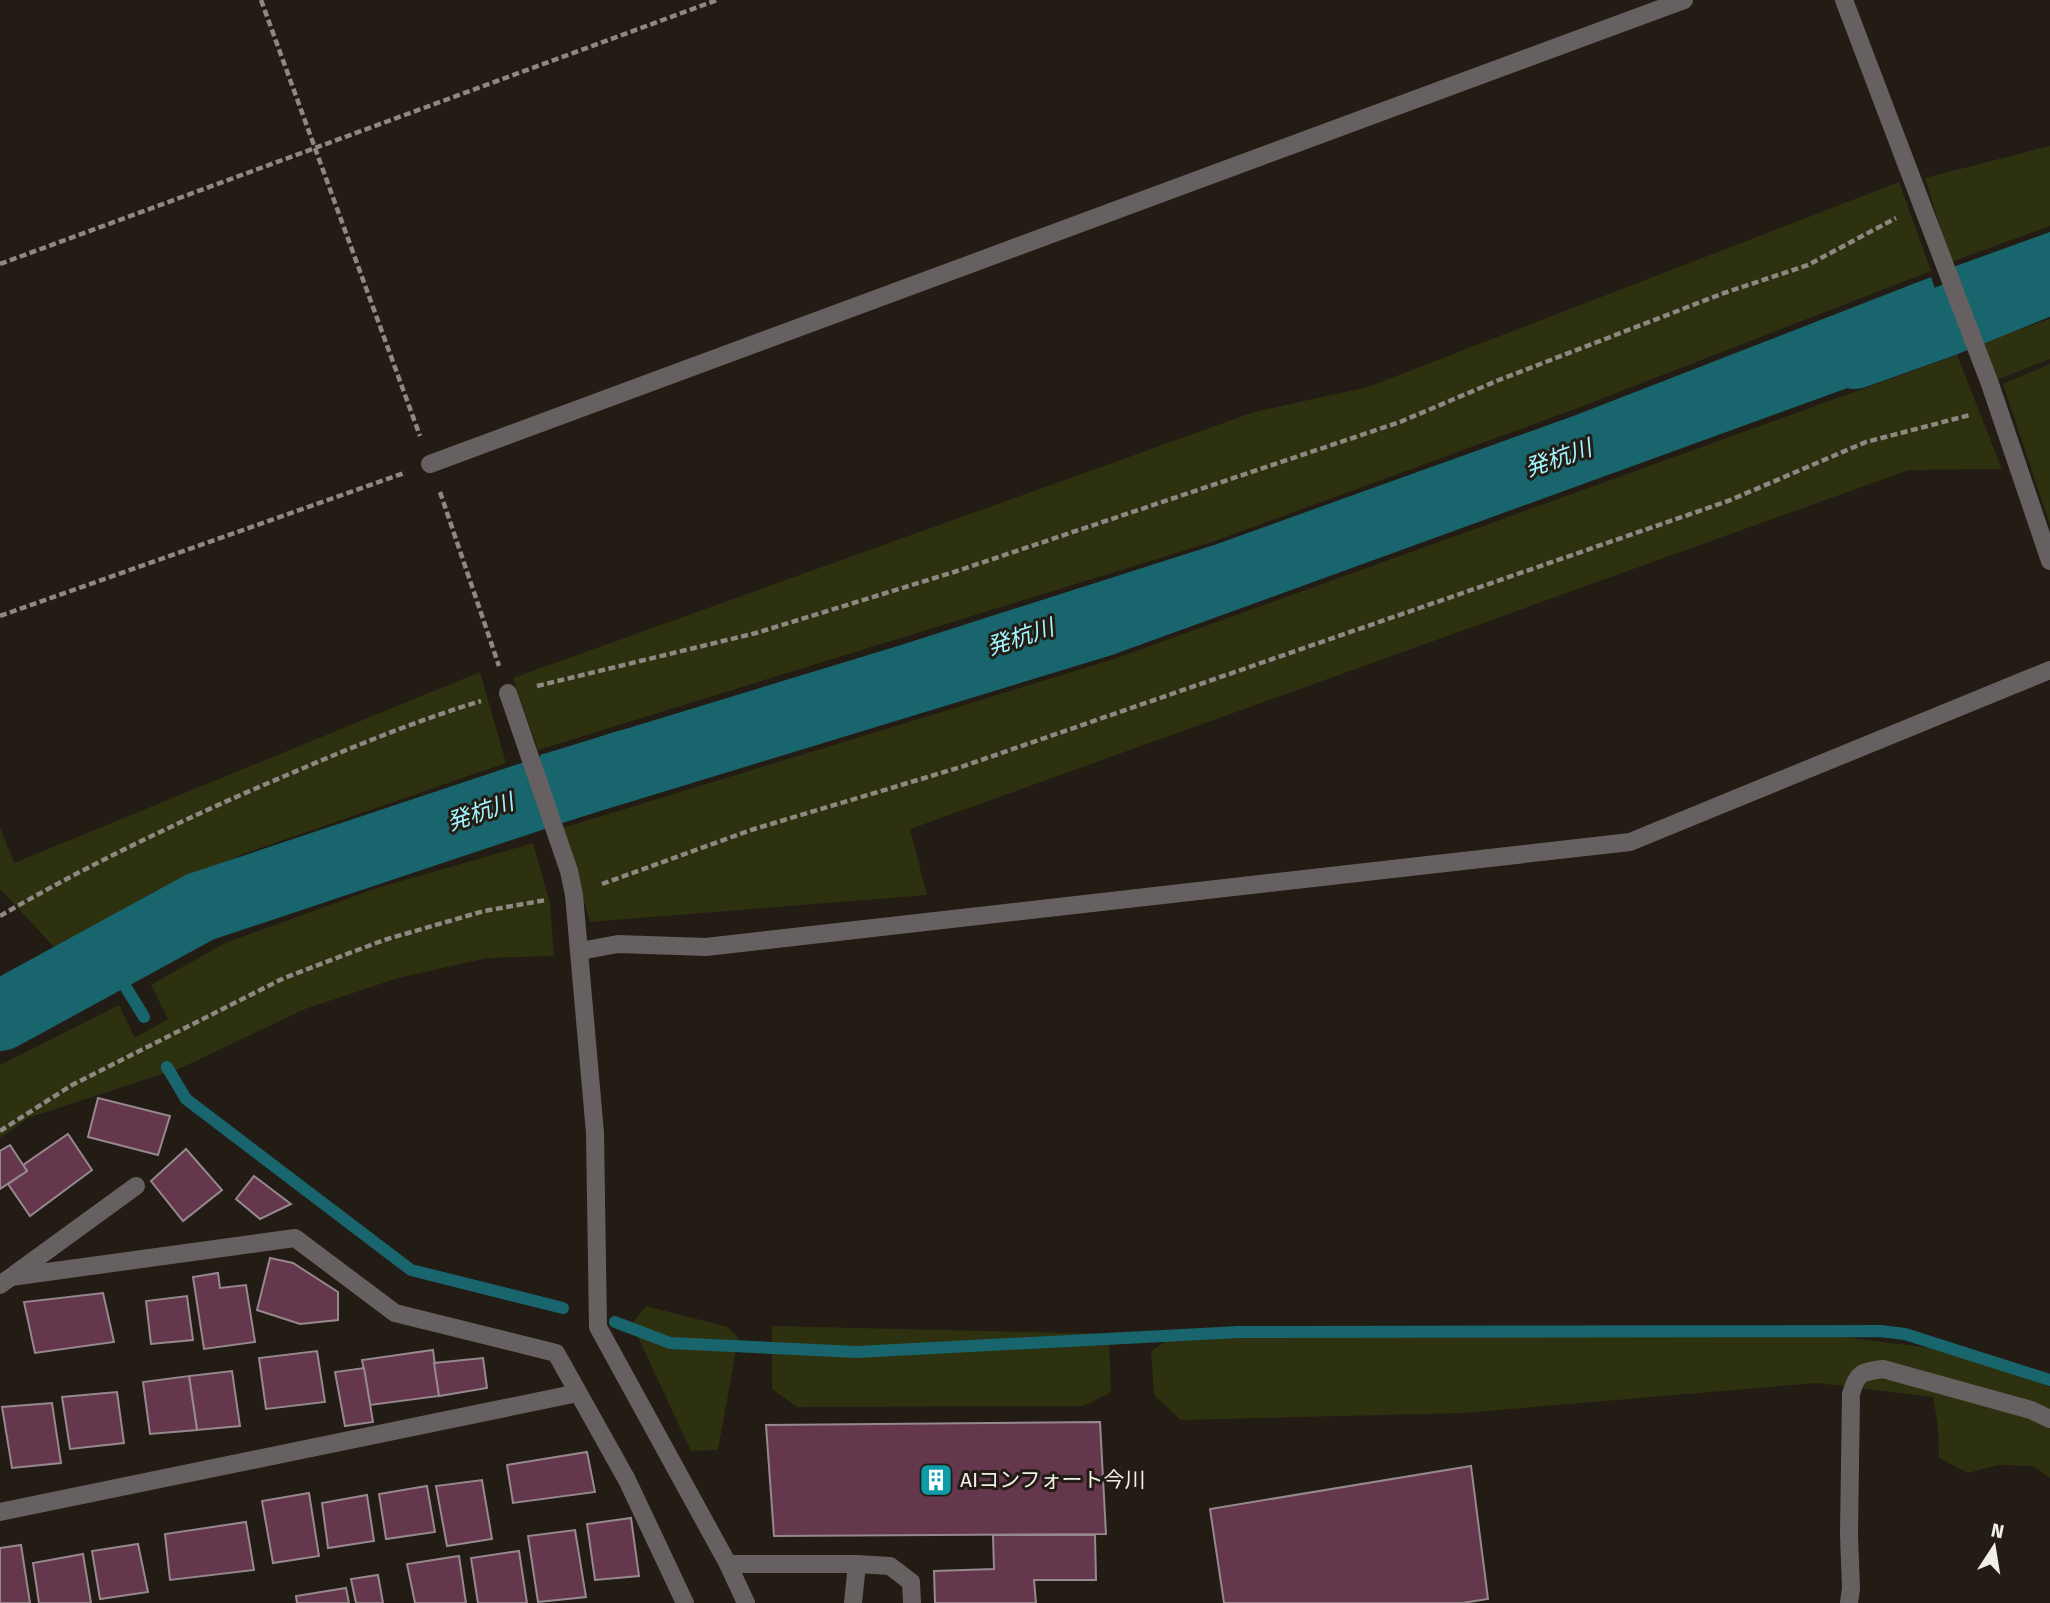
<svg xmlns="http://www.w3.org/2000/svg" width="2050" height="1603" font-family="'Fira Sans','Noto Sans JP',sans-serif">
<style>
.green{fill:#2d310f}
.water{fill:#19656d}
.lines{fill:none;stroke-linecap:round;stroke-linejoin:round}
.stream{stroke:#19656d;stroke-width:12}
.river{stroke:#19656d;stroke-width:70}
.building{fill:#64374d;stroke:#96888e;stroke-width:2}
.path{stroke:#8d8881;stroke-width:4.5;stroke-dasharray:7 3.5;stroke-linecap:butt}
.service{stroke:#676060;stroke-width:18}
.minor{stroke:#676060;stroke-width:18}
.labels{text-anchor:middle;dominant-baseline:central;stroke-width:6;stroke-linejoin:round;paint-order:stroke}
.poi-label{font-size:21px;fill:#f1ede7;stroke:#221c14;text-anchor:start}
.water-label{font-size:23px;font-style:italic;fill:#a2f5ff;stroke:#221c14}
</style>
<rect width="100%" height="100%" fill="#221c14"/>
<g class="green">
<path d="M2050,146V226L1951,262L1925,178Z"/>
<path d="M1899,182L1931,271L1575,409L1215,541L538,750L513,678L1254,412L1368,387Z"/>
<path d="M2050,319V359L1994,381L1980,343Z"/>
<path d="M1957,355L2002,469L1909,470L910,829L927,895L590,922L563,828L1114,659Z"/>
<path d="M2050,364V525L2003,384Z"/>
<path d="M480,672L506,763L240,855L54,947L0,889V827L14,863Z"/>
<path d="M533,843L550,904L554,956L487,958L398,978L305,1009L183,1067L28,1118L0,1138V1065L119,1005L135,1038L168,1019L151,985L225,943L377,888Z"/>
<path d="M646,1306L728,1327L738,1338L718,1450L691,1451L632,1324Z"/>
<path d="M772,1326L1109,1334L1111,1392L1084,1406L797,1407L772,1389Z"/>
<path d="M1173,1336L1843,1337L1970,1353L2050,1387V1478L2034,1466L1998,1465L1968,1473L1939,1458L1938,1427L1933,1397L1817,1383L1463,1413L1181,1420L1154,1395L1151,1351Z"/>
</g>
<g class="water">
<path d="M2050,232V312L1977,337L1953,267Z"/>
<path d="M1931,277L1955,349L1112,655L561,823L540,755L901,645L1214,545L1576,415Z"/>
</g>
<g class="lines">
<g class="stream">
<path d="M108,958L144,1017"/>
<path d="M167,1067L186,1099L411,1270L563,1308"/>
<path d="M615,1322L670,1343L857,1352L1239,1332L1880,1331L1905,1334L2050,1380"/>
</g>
<g class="river">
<path d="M1854,354L1941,323L2050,279"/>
<path d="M0,1016L200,907L626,765"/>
</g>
</g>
<g class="building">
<path d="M98,1098L170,1116L158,1155L88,1137Z"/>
<path d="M68,1134L92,1170L30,1216L8,1184L27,1171L23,1165Z"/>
<path d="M10,1145L27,1171L0,1189V1151Z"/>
<path d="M186,1149L222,1190L183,1221L151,1181Z"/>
<path d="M254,1176L291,1204L260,1219L236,1199Z"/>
<path d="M270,1258L293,1263L338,1292V1320L300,1324L257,1310Z"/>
<path d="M218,1273L220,1288L246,1285L255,1342L204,1349L193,1277Z"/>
<path d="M103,1293L114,1342L35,1353L24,1302Z"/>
<path d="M187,1296L193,1340L151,1344L146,1301Z"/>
<path d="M433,1350L439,1396L370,1405L362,1360Z"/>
<path d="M317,1351L325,1402L266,1409L259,1358Z"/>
<path d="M483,1358L487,1388L439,1396L434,1363Z"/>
<path d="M364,1368L373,1422L345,1426L335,1372Z"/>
<path d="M232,1371L240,1426L197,1430L189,1376Z"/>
<path d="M189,1376L197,1430L150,1434L143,1382Z"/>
<path d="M117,1392L124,1443L70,1449L62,1397Z"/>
<path d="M52,1403L61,1463L12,1468L2,1407Z"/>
<path d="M1100,1422L1106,1534L774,1536L766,1425Z"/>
<path d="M587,1452L595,1492L513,1503L507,1465Z"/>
<path d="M1471,1466L1488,1599L1462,1603H1224L1210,1509Z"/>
<path d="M482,1480L492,1539L447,1546L436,1486Z"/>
<path d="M427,1486L435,1532L386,1539L379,1494Z"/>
<path d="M309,1493L319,1556L273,1563L262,1501Z"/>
<path d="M367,1495L374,1541L328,1548L322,1503Z"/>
<path d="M631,1518L639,1576L595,1580L587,1524Z"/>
<path d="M246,1522L254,1570L170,1580L165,1534Z"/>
<path d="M575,1530L586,1597L538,1602L528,1536Z"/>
<path d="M993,1535H1095L1096,1580H1034L1036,1603H935L934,1571L994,1569Z"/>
<path d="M138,1544L148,1592L100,1599L92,1551Z"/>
<path d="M21,1545L30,1603H0V1548Z"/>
<path d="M519,1551L527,1603H478L471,1558Z"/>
<path d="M83,1554L91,1603H39L33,1563Z"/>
<path d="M459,1556L466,1603H415L407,1564Z"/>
<path d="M378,1575L383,1603H356L351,1579Z"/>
<path d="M346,1588L349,1603H297L296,1596Z"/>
</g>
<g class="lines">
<g class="path">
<path d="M261,0L420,436"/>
<path d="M0,264L717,0"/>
<path d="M440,492L499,666"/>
<path d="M0,616L404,473"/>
<path d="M537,686L756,633L954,572L1400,422L1499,380L1724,293L1808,265L1896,218"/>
<path d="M602,884L751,830L961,767L1728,501L1866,442L1970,415"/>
<path d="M0,916C93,862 188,817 287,775C350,748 415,721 481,701"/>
<path d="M0,1131L72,1085L284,978L384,940L484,911L546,900"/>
</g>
<g class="service">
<path d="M728,1564H857L890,1566L911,1582L912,1603"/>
<path d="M853,1603L857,1564"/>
</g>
<g class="minor">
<path d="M1844,0L1990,384L2050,561"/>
<path d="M430,464L1684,0"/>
<path d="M508,693L569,871L574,895L595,1133L598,1327L728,1564L746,1603"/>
<path d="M580,951L618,944L706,947L1630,842L2050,670"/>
<path d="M15,1274L136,1186"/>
<path d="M0,1285L11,1277L295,1238L395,1313L556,1353L627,1480L685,1603"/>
<path d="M0,1512L578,1393"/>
<path d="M1849,1603L1851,1588L1849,1535L1851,1394C1857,1372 1862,1372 1883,1369L2031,1410L2050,1419"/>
</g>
</g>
<defs>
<symbol id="building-square" viewBox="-11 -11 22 22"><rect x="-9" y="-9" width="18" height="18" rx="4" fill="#0f9aa8" stroke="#221c14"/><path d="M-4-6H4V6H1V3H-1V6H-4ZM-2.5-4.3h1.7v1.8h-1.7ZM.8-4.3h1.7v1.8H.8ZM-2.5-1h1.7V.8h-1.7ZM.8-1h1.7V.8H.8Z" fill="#fff"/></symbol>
</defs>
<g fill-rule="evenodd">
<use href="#building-square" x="917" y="1461" width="38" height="38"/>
</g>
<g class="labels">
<g class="poi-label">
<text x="960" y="1480">AIコンフォート今川</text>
</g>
<g class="water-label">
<text transform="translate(1558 458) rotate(-19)">発杭川</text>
<text transform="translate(1020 637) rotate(-18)">発杭川</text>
<text transform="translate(480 812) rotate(-19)">発杭川</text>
</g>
</g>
<g transform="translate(1994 1547) rotate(12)" stroke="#221c14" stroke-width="5" paint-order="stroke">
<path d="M0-5L12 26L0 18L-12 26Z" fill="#f1ede7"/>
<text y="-10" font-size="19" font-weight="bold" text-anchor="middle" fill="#f1ede7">N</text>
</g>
</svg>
